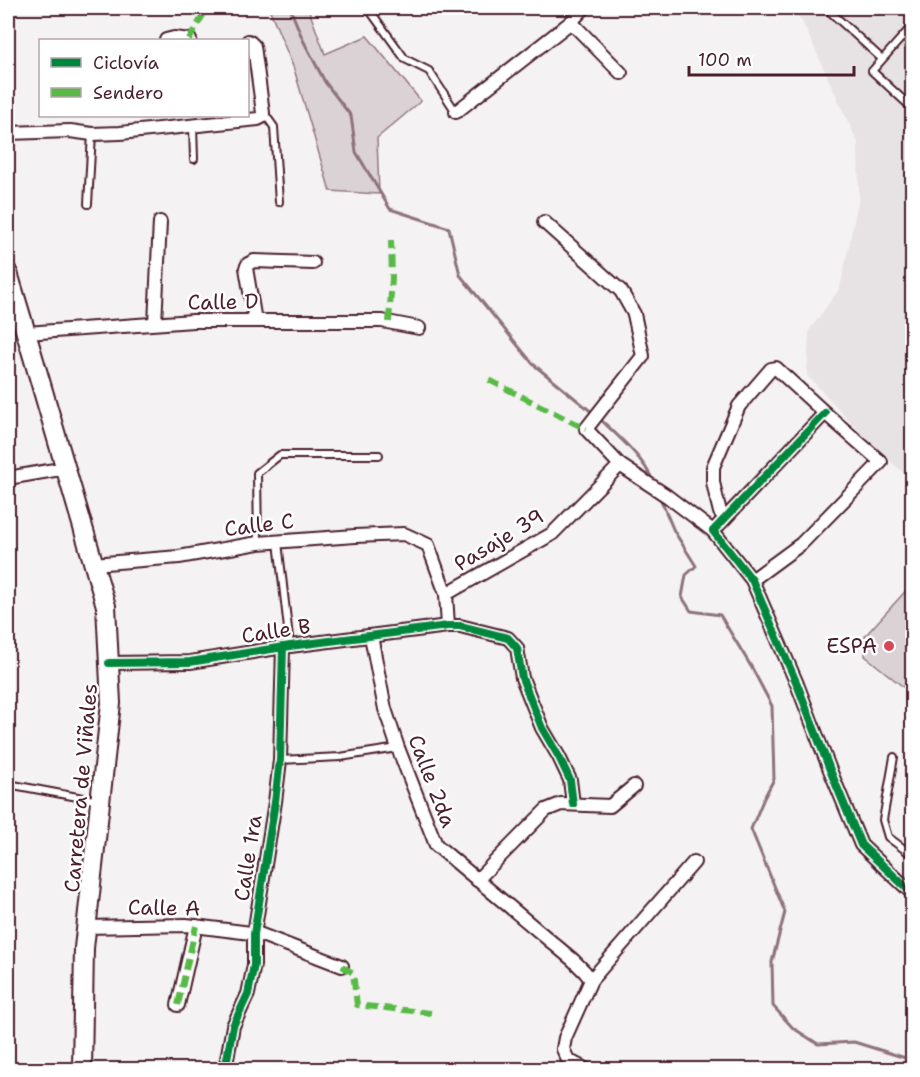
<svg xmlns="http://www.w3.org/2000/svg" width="920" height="1077" font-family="'Shantell Sans',sans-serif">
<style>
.built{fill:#e7e2e3}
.green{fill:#dbd2d5;stroke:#927880;stroke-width:1.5}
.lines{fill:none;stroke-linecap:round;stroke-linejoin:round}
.stream{stroke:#8d727a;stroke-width:3}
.lane-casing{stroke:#4a1f2b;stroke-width:10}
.street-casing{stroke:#4a1f2b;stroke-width:16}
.primary-casing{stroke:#4a1f2b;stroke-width:22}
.lane{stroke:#fff;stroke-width:6}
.street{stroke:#fff;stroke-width:12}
.primary{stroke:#fff;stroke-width:18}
.quiet{stroke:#58b947;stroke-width:6;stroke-dasharray:12 6;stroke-linecap:butt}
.cycleway-casing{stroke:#fff;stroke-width:11}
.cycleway{stroke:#00873e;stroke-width:8}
.poi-dot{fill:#d1495b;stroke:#fff;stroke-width:2}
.labels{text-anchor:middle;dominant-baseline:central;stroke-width:5;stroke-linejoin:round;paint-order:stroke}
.street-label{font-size:21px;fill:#4a1f2b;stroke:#fff}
.poi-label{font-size:21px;fill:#4a1f2b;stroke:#fff;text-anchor:end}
</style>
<rect width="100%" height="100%" fill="#f4f2f2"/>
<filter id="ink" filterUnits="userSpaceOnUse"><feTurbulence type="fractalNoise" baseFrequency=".0167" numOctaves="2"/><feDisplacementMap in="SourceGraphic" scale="12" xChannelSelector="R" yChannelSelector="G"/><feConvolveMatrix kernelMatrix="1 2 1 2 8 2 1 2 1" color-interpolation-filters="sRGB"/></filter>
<g filter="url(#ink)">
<path class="built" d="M788,8H912V481L865,437L807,375L809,331L840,288L859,198L858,143L802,21Z"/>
<g class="green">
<path d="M269,8H308L325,54L367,36L421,101L377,138L379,194L330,191L294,69Z"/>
<path d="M912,584V694L865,656V636Z"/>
</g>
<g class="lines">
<g class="stream">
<path d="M290,8L303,40L325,82L351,116L356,152L390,209L449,228L460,275L533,364L594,414"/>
<path d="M599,418C618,436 643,457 653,481"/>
<path d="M660,498L674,531L696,566L686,575L682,597L691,611L720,615L752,668L772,706L774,779L764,798L751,829L785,912L772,962L773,1006L793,1028L818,1044L854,1042L912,1060"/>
</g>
<defs>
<g id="lane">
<path d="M368,8L405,59L429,71L456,112"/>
<path d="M826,8L882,59"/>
<path d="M912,26L872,71L912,108"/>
<path d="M264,113L274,127L279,202"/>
<path d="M193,126L194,159"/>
<path d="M88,204L92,134"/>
<path d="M278,542L290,646"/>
<path d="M258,543L257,473L280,455H379"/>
<path d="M894,757L883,820L888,837L912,855"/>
<path d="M280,760L340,757L398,748"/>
<path d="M8,784L99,801"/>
</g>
<g id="street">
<path d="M571,22L621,73"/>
<path d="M166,40L174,38L190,40"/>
<path d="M456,112L571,22L584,8"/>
<path d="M8,133L70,131L92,134L120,133L258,119L262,117L263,113L254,46L250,42L248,41"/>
<path d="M544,222L621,291L634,314L643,356L586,429L620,465L667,496L713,531"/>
<path d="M255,321L246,268L248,264L254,261L313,263"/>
<path d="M155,323L160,222"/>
<path d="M26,333L193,321H382L419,328"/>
<path d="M825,413L713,531L752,580L797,684L830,770L861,845L912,893"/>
<path d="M8,478L66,468"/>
<path d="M725,518L720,512L716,496L713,482V467L739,406L771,369L776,368L825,413L881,462L801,544L752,580"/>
<path d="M93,564L179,557L258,543L355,536L404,534L428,545L446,594L448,626"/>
<path d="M446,594L552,534L620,465"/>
<path d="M371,636L385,709L398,748L436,845L573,960L585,972L591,980"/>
<path d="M109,663L190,662L290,646L448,626H460L508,638L517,648L522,678L542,728L559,757L570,780L573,804"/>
<path d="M477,880L546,810L561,804L610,806L634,786"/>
<path d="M86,927L186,925L259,934L342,966"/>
<path d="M178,1005L196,926"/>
<path d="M225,1070L233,1026L248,994L254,965V934L275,802L280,760L283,647"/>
<path d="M587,1070L568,1060L563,1049L565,1038L591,980L694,862"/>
</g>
<path id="primary" d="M8,273L26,333L106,606L111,703L84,948L82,1070"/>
</defs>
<use href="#lane" class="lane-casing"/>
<use href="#street" class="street-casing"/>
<use href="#primary" class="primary-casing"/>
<use href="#lane" class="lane"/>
<use href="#street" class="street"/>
<use href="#primary" class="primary"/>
<g class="quiet">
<path d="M189,40L207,8"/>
<path d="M389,322L392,278L391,240"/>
<path d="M489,380L586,429"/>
<path d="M342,966L353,973L357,1005L431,1013"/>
<path d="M178,1005L196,926"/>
</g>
<defs>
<g id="cycleway">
<path d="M825,413L713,531L752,580L797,684L830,770L861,845L912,893"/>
<path d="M109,663L190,662L290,646L448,626H460L508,638L517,648L522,678L542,728L559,757L570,780L573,804"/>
<path d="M225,1070L233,1026L248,994L254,965V934L275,802L280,760L283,647"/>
</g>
</defs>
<use href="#cycleway" class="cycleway-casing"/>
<use href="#cycleway" class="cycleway"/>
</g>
</g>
<circle class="poi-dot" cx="889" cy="646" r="6"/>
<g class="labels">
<g class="street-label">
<text transform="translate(223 302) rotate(-1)">Calle D</text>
<text transform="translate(259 525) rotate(-7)">Calle C</text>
<text transform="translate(499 540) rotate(-31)">Pasaje 39</text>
<text transform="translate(276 631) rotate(-9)">Calle B</text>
<text transform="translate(432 781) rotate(69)">Calle 2da</text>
<text transform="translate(81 788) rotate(-85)">Carretera de Viñales</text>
<text transform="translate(248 858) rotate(-81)">Calle 1ra</text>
<text transform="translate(164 908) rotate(1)">Calle A</text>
</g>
<g class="poi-label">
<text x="877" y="646">ESPA</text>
</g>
</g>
<rect width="920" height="1077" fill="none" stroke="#fff" stroke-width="30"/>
<rect x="15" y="15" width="890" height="1047" fill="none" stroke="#4a1f2b" stroke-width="2" filter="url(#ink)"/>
<rect x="39" y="39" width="210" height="78" fill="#ffffff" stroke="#b7a5aa" stroke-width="1.5"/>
<rect x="51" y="58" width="30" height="9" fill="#00873e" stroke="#b7a5aa" stroke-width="1.5"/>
<text x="93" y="69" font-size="18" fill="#4a1f2b">Ciclovía</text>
<rect x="51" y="88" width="30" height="9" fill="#58b947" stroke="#b7a5aa" stroke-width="1.5"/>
<text x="93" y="99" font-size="18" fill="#4a1f2b">Sendero</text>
<path d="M689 66v9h165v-9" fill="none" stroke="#4a1f2b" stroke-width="3"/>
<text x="698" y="66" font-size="18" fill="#4a1f2b" stroke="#ffffff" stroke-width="4.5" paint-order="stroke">100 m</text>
</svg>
